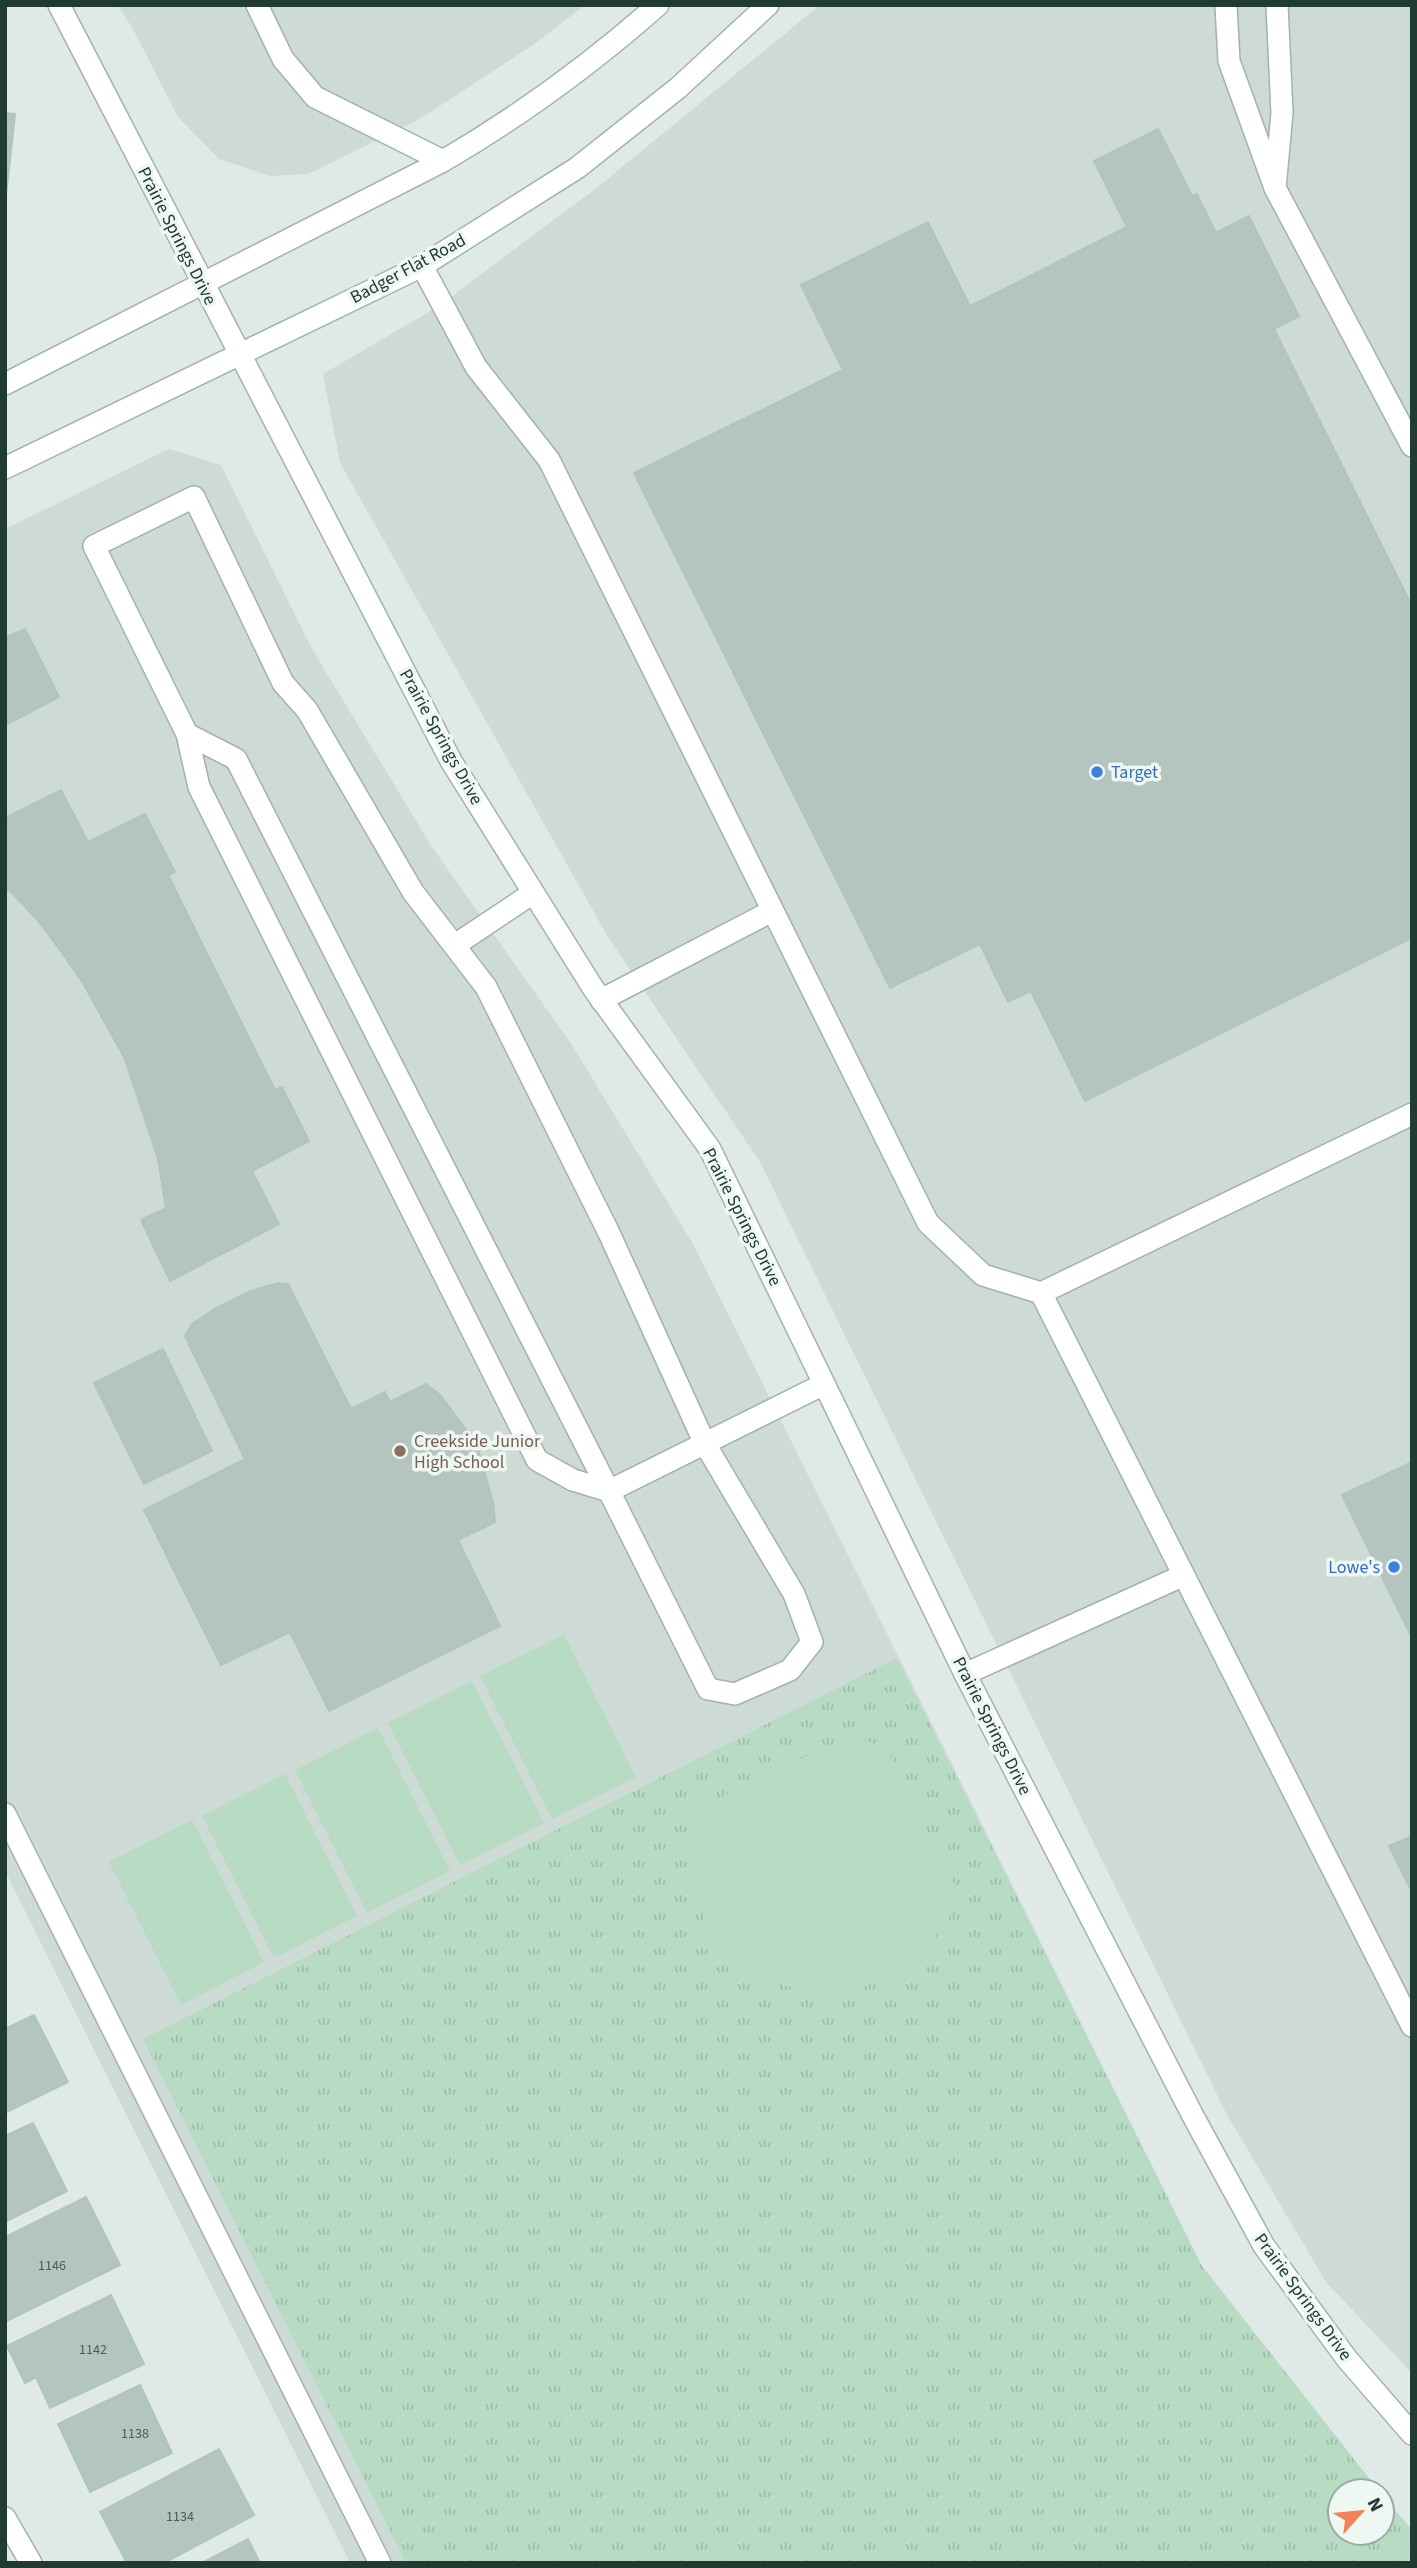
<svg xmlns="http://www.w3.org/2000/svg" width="1417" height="2568" font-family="'Source Sans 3',sans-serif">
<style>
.built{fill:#cddad5}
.grass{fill:url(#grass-tufts)}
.park{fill:#b7dcc3}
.building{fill:#b4c5bf;stroke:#b1c4bd;stroke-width:2}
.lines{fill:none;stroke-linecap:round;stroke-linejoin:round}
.lane-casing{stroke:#a2b2ad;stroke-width:24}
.street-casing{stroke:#a2b2ad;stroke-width:24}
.secondary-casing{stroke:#9eb6ae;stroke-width:24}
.lane{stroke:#fff;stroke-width:21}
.street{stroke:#fff;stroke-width:21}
.secondary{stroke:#fff;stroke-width:21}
.shop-dot{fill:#3f7fe0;stroke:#eff7f3;stroke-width:2.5}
.education-dot{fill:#8d6e63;stroke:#eff7f3;stroke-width:2.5}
.labels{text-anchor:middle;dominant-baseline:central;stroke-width:7;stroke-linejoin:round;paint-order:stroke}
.number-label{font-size:14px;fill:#455d57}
.street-label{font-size:18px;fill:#203a34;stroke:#eff7f3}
.shop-label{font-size:18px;fill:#366cbe;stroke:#eff7f3;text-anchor:start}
.education-label{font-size:18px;fill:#785e54;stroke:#eff7f3;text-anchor:start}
</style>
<defs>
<pattern id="grass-tufts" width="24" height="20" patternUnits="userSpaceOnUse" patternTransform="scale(1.75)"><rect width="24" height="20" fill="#b7dcc3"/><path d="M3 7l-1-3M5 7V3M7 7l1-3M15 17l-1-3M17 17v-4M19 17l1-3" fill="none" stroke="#9dbea8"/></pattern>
</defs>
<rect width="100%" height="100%" fill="#dfeae6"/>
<g class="built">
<path d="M117,5H585L533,45L418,120L308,174L270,176L219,159L178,117L133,29Z"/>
<path d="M820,5H1412V2373L1326,2282L1226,2113L760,1162L608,937L340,463L323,374L439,306L594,190Z"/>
<path d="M169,449L221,465L312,649L432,847L572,1045L693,1244L1202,2266L1379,2491H1340V2533H1382V2495L1412,2530V2563H350L5,1871V529Z"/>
</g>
<path class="grass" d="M897,1658L1202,2266L1379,2491H1340V2533H1382V2495L1412,2530V2563H406L143,2039Z"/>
<g class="park">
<path d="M564,1635L636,1777L552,1819L480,1676Z"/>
<path d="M472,1681L544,1823L460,1865L388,1723Z"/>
<path d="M378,1728L450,1871L367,1913L295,1770Z"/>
<path d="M851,1735L886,1748L960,1895C886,2067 655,1992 692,1811Z"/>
<path d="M285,1774L357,1916L274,1958L202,1816Z"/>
<path d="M192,1820L264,1962L181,2005L109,1862Z"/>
</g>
<g class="building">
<path d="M5,113L15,114L6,196H5Z"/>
<path d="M1158,129L1192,196L1197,194L1216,233L1249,216L1299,316L1274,329L1412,606V938L1085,1101L1031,991L1008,1002L980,944L890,988L634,473L843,370L801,285L928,222L970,306L1127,227L1094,161Z"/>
<path d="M25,629L59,697L5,725V638Z"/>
<path d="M61,790L88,842L145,814L175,872L168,875L275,1090L282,1087L309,1141L252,1171L279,1224L170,1281L141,1220L166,1208L158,1159L125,1059L83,983L60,950L36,918L8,889L5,890V818Z"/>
<path d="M278,1283L288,1284L351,1409L385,1392L390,1402L426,1384L441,1396L477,1445L493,1503L495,1522L458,1540L500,1626L329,1711L290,1632L221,1665L144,1510L245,1459L185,1336L192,1324L216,1308L251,1291Z"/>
<path d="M163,1349L212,1451L144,1484L94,1383Z"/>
<path d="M1412,1462V1638L1342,1495Z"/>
<path d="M1412,1836V1892L1389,1846Z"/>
<path d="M34,2015L68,2082L5,2113V2029Z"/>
<path d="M33,2123L67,2191L5,2222V2136Z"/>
<path d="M86,2197L120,2265L5,2322V2237Z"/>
<path d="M111,2295L144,2364L50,2408L36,2377L25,2383L7,2346Z"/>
<path d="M140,2385L172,2453L90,2492L58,2424Z"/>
<path d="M219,2449L254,2515L164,2563H127L100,2512Z"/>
<path d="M248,2539L260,2563H202Z"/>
</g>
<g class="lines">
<defs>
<g id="lane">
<path d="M257,5L283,59L315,97L443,161"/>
<path d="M1226,5L1229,61L1275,188L1282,113L1277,5"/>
<path d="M1275,188L1412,446"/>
<path d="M422,266L476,367L549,460L928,1223L983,1275L1041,1293L1412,1114"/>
<path d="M187,734L199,787L537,1460L573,1480L609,1491L708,1689L735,1694L790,1670L812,1642L794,1594L705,1444L609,1233L486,987L413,892L307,710L283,683L194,497L94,546L187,734L236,759L609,1491L824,1384"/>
<path d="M455,945L533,893"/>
<path d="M601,1000L772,911"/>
<path d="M1041,1293L1412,2026"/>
<path d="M965,1674L1182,1576"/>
<path d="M5,1814L380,2563"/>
</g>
<g id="street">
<path d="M59,5L451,761L593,988L710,1149L965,1674L1193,2116L1264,2246L1347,2359L1412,2434"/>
<path d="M5,2518L31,2563"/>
</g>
<g id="secondary">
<path d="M5,384L443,161C520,116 591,64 658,5"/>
<path d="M5,468L422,266L577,168L678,88L768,5"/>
</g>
</defs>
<use href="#lane" class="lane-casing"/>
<use href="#street" class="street-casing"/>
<use href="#secondary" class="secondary-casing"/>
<use href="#lane" class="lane"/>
<use href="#street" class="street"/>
<use href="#secondary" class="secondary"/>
</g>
<g class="shop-dot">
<circle cx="1097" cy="772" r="7"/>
<circle cx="1394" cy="1567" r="7"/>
</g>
<circle class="education-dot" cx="400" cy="1451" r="7"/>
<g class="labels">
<g class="number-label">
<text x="52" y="2266">1146</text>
<text x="93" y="2350">1142</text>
<text x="135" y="2434">1138</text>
<text x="180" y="2517">1134</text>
</g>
<g class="street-label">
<text transform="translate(177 236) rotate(63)">Prairie Springs Drive</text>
<text transform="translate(408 269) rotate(-28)">Badger Flat Road</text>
<text transform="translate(441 737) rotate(61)">Prairie Springs Drive</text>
<text transform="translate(742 1217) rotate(63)">Prairie Springs Drive</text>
<text transform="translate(992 1726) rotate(63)">Prairie Springs Drive</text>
<text transform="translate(1303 2297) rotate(54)">Prairie Springs Drive</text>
</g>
<g class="shop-label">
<text x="1111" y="772">Target</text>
<text x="1380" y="1567" text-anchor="end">Lowe's</text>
</g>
<g class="education-label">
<text x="414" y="1441">Creekside Junior<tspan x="414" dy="21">High School</tspan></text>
</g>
</g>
<rect width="1417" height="2568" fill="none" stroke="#203a34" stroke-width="14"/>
<g transform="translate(1361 2512) rotate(63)"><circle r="33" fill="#eff7f3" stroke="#9caba7" stroke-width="2"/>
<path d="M0-5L12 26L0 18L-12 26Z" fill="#f38254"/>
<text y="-10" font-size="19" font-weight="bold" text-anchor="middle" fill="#203a34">N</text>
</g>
</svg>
